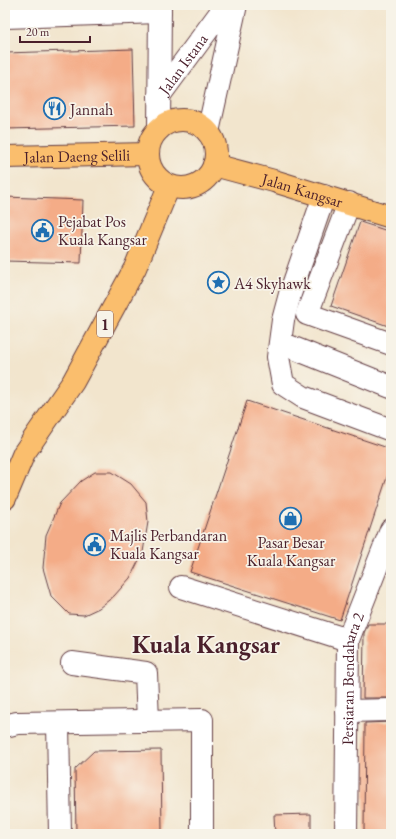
<svg xmlns="http://www.w3.org/2000/svg" width="396" height="839" font-family="'EB Garamond',serif">
<style>
.building{fill:#f4ac87}
.lines{fill:none;stroke-linecap:round;stroke-linejoin:round}
.minor-casing{stroke:#633d43;stroke-width:24}
.major-casing{stroke:#633d43;stroke-width:24}
.highway-casing{stroke:#633d43;stroke-width:24}
.minor{stroke:#fff;stroke-width:22}
.major{stroke:#fabe6d;stroke-width:22}
.highway{stroke:#fabe6d;stroke-width:22}
.labels{text-anchor:middle;dominant-baseline:central;stroke-width:3.5;stroke-linejoin:round;paint-order:stroke}
.shield{fill:#f7f3e8;stroke:#7e5f64;stroke-width:1}
.shield-label{font-size:15px;font-weight:bold;fill:#4a1f2b}
.street-label{font-size:16px;fill:#4a1f2b;stroke:#f7f3e8}
.poi-label{font-size:16px;fill:#4a1f2b;stroke:#f7f3e8;text-anchor:start}
.town-label{font-size:24px;font-weight:bold;fill:#4a1f2b;stroke:#f7f3e8}
</style>
<rect width="100%" height="100%" fill="#f7f3e8"/>
<filter id="ink" filterUnits="userSpaceOnUse"><feTurbulence type="fractalNoise" baseFrequency=".025" numOctaves="2"/><feDisplacementMap in="SourceGraphic" scale="8" xChannelSelector="R" yChannelSelector="G"/><feConvolveMatrix kernelMatrix="1 2 1 2 8 2 1 2 1" color-interpolation-filters="sRGB"/></filter>
<filter id="wash" filterUnits="userSpaceOnUse"><feTurbulence type="fractalNoise" baseFrequency=".012" numOctaves="4" result="noise"/><feDisplacementMap in="SourceGraphic" scale="16" xChannelSelector="R" yChannelSelector="G"/><feGaussianBlur stdDeviation="0.9" result="paint"/><feColorMatrix in="noise" values="0 0 0 0 0 0 0 0 0 0 0 0 0 0 0 0 0 1.4 0 .05"/><feComposite in="paint" operator="in"/></filter>
<g filter="url(#wash)">
<rect width="100%" height="100%" fill="#f2e5cd"/>
<g id="blocks">
<g class="building">
<path d="M133,49L135,126L5,129V53Z"/>
<path d="M5,197L83,200L81,263L5,261Z"/>
<path d="M360,222L391,232V327L331,306Z"/>
<path d="M247,401L391,449V465L340,620L190,572Z"/>
<path d="M95,472H112L131,484L146,502L148,522L143,552L130,578L114,596L99,608L84,615L69,614L51,596L43,568L46,535L60,503L81,481Z"/>
<path d="M368,624H391V698H363L364,633Z"/>
<path d="M391,722V834H364L365,723Z"/>
<path d="M161,750L162,834H76L75,769L94,751Z"/>
<path d="M311,814V834H275L274,815Z"/>
</g>
</g>
</g>
<g filter="url(#ink)">
<use href="#blocks" fill-opacity="0" stroke="#633d43" stroke-width="1"/>
<g class="lines">
<defs>
<g id="minor">
<path d="M5,17L160,12"/>
<path id="s1" d="M159,96L226,5"/>
<path d="M159,129L160,5"/>
<path d="M208,132L236,5"/>
<path d="M324,196L290,294L283,320L278,357L283,384L303,397L391,430"/>
<path d="M349,203L307,314L391,344"/>
<path d="M281,343L391,387"/>
<path d="M181,587L348,640"/>
<path d="M72,663L146,673L148,721"/>
<path d="M347,711L391,710"/>
<path d="M58,723L60,834"/>
<path d="M5,726L17,723L202,720V834"/>
<path id="s2" d="M346,834L348,640L391,530"/>
</g>
<g id="major">
<path id="s3" d="M214,165L274,181L391,217"/>
</g>
<g id="highway">
<circle cx="182" cy="154" r="34"/>
<path id="s4" d="M5,157L148,154"/>
<path d="M5,498L24,453L73,382L135,268L169,186"/>
</g>
</defs>
<use href="#minor" class="minor-casing"/>
<use href="#major" class="major-casing"/>
<use href="#highway" class="highway-casing"/>
<use href="#minor" class="minor"/>
<use href="#major" class="major"/>
<use href="#highway" class="highway"/>
</g>
</g>
<defs>
<symbol id="restaurant-ring" viewBox="-11 -11 22 22"><circle r="9.5" fill="#f7f3e8" stroke="#1f6fb2" stroke-width="1.5"/><path d="M-5-6h1v4h1v-4h1v4h1v-4h1v5L-1.5 .5V6h-2V.5L-5-1ZM5-6V6H3V1.5H1.5Q1.5-4 5-6Z" fill="#1f6fb2"/></symbol>
<symbol id="civic-ring" viewBox="-11 -11 22 22"><circle r="9.5" fill="#f7f3e8" stroke="#1f6fb2" stroke-width="1.5"/><path d="M-.6-6.5H3V-4.5H.6V-3L4-1V1h2V6H-6V1h2V-1L-.6-3ZM-1.2 2.5V6h2.4V2.5Z" fill="#1f6fb2"/></symbol>
<symbol id="sight-ring" viewBox="-11 -11 22 22"><circle r="9.5" fill="#f7f3e8" stroke="#1f6fb2" stroke-width="1.5"/><path d="M0-6L1.8-2.2L6-1.7L2.9 1.2L3.7 5.4L0 3.3L-3.7 5.4L-2.9 1.2L-6-1.7L-1.8-2.2Z" fill="#1f6fb2"/></symbol>
<symbol id="shop-ring" viewBox="-11 -11 22 22"><circle r="9.5" fill="#f7f3e8" stroke="#1f6fb2" stroke-width="1.5"/><path d="M-5-2.5h2.3a2.7 3.5 0 0 1 5.4 0H5L5.5 6h-11ZM-1.5-2.5h3a1.5 2.3 0 0 0-3 0Z" fill="#1f6fb2"/></symbol>
</defs>
<g fill-rule="evenodd">
<use href="#restaurant-ring" x="42" y="96" width="25" height="25"/>
<use href="#civic-ring" x="30" y="218" width="25" height="25"/>
<use href="#sight-ring" x="206" y="270" width="25" height="25"/>
<use href="#shop-ring" x="278" y="506" width="25" height="25"/>
<use href="#civic-ring" x="82" y="532" width="25" height="25"/>
</g>
<g class="labels">
<rect class="shield" x="97" y="311" width="16" height="26" rx="3"/>
<g class="shield-label">
<text x="105" y="324">1</text>
</g>
<g class="street-label">
<text stroke="none"><textPath href="#s1" startOffset="40">Jalan Istana</textPath></text>
<text stroke="none"><textPath href="#s4" startOffset="72">Jalan Daeng Selili</textPath></text>
<text stroke="none"><textPath href="#s3" startOffset="92">Jalan Kangsar</textPath></text>
<text stroke="none"><textPath href="#s2" startOffset="156">Persiaran Bendahara 2</textPath></text>
</g>
<g class="poi-label">
<text x="70" y="109">Jannah</text>
<text x="58" y="221">Pejabat Pos<tspan x="58" dy="18">Kuala Kangsar</tspan></text>
<text x="234" y="283">A4 Skyhawk</text>
<text x="110" y="535">Majlis Perbandaran<tspan x="110" dy="18">Kuala Kangsar</tspan></text>
<text x="291" y="542" text-anchor="middle">Pasar Besar<tspan x="291" dy="18">Kuala Kangsar</tspan></text>
</g>
<g class="town-label">
<text x="206" y="644">Kuala Kangsar</text>
</g>
</g>
<rect width="396" height="839" fill="none" stroke="#f7f3e8" stroke-width="20"/>
<path d="M20 36v6h70v-6" fill="none" stroke="#4a1f2b" stroke-width="2"/>
<text x="26" y="36" font-size="12" fill="#4a1f2b" stroke="#f7f3e8" stroke-width="3" paint-order="stroke">20 m</text>
</svg>
